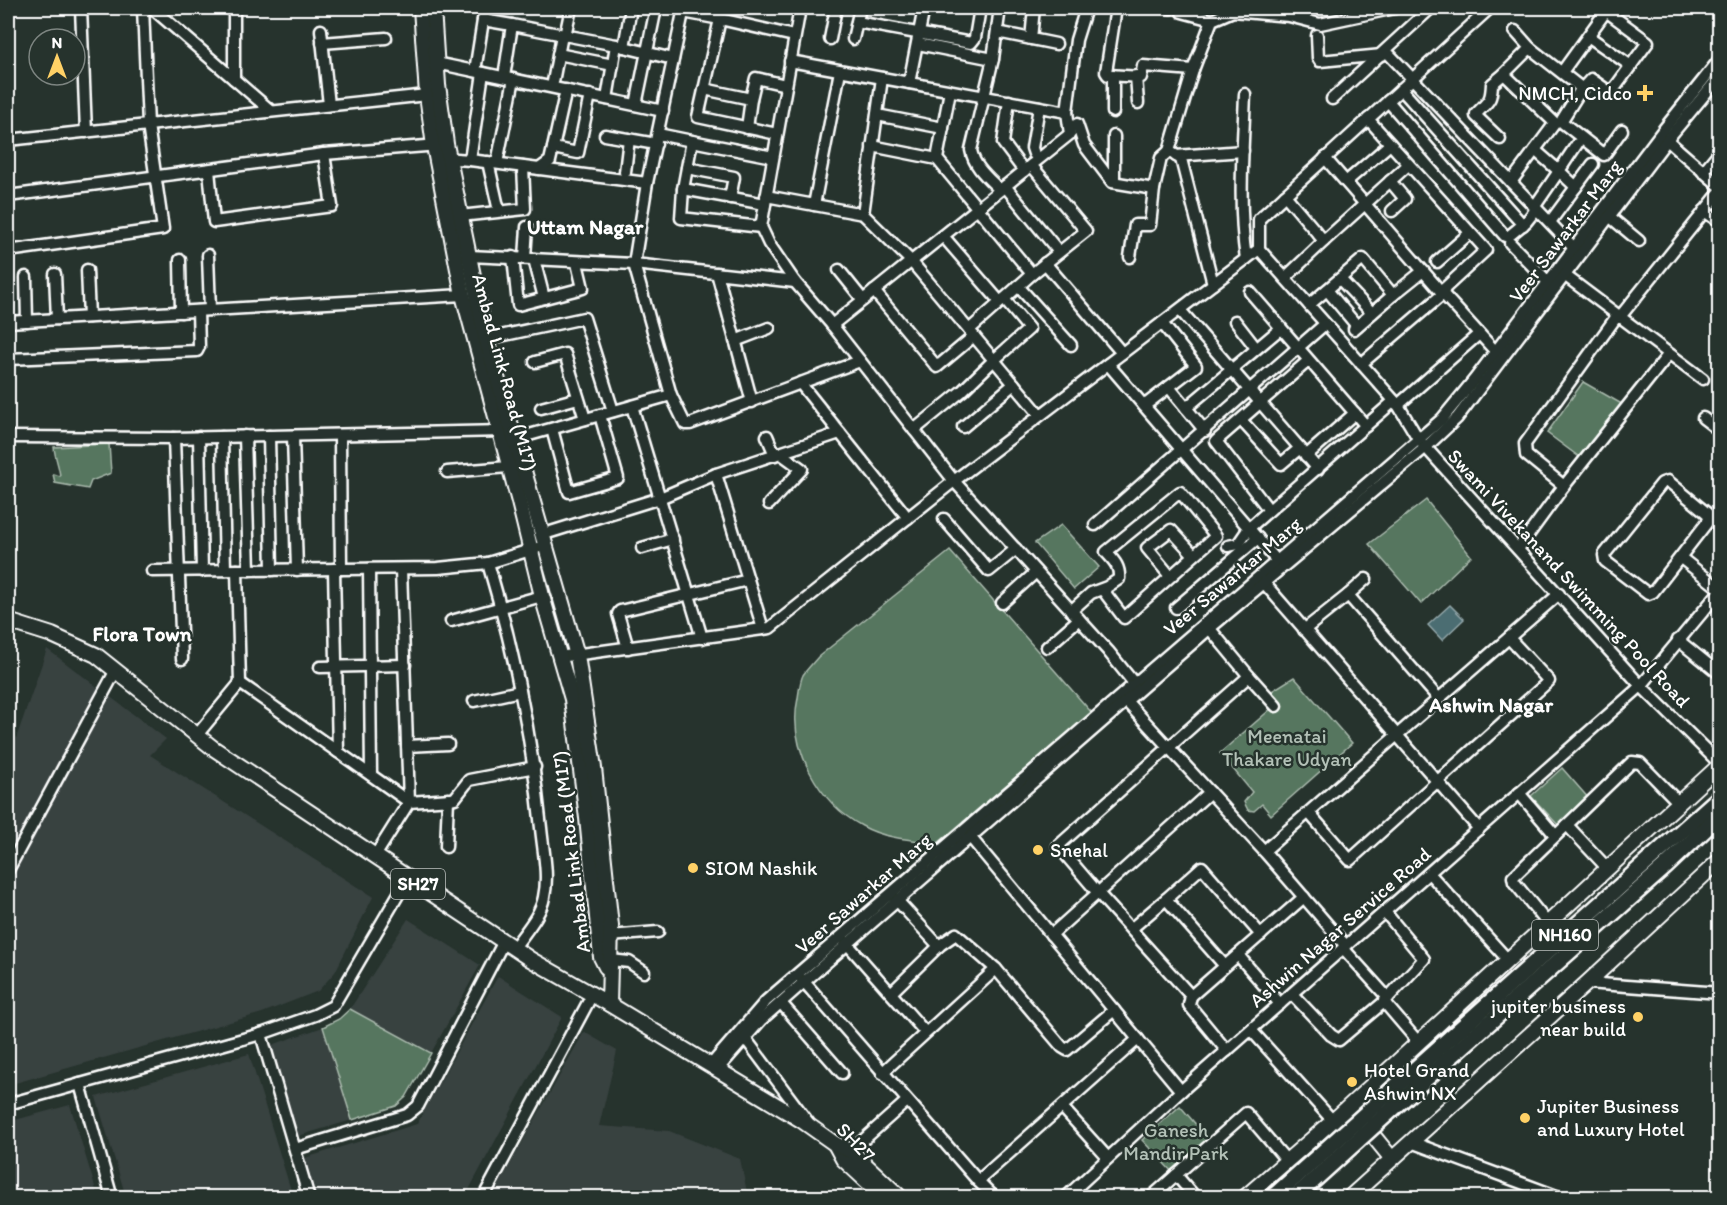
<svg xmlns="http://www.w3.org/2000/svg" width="1727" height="1205" font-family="Itim,sans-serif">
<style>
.built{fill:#394241}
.green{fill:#56765e;stroke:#aabaae;stroke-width:1.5}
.water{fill:#4b6d72;stroke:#93a7aa;stroke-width:1.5}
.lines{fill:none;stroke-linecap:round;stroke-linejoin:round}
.minor-casing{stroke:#fff;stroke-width:15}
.major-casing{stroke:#fff;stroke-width:18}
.highway-casing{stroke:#fff;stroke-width:20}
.minor{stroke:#26332d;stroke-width:10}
.major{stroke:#26332d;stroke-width:14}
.highway{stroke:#26332d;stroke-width:15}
.highway-bridge-casing{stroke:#fff;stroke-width:20;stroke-linecap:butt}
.highway-bridge{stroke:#26332d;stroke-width:15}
.poi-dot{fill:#ffd166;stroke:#26332d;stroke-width:2}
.labels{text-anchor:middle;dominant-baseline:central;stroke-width:5;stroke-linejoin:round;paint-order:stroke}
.shield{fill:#26332d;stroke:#bec2c0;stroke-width:1.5}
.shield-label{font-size:18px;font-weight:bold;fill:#fff}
.poi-label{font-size:20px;fill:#fff;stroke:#26332d;text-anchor:start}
.street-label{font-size:20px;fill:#fff;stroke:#26332d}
.park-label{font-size:20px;fill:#b3c1b7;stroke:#26332d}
.neighbourhood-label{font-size:21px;font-weight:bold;fill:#fff;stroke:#26332d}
</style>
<rect width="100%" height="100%" fill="#26332d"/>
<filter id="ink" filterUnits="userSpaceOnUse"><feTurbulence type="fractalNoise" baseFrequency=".0167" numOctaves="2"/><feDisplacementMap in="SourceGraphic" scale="12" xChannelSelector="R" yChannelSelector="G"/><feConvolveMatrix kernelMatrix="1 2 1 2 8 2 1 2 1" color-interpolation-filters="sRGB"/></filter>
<g filter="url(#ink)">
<g class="built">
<path d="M47,649L166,739L150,755L373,897L335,972L318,991L262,1013L8,1085V762Z"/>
<path d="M408,919L480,965L431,1053L350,1009Z"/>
<path d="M498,976L562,1017L465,1197H317L305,1158L417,1124Z"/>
<path d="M323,1027L352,1120L298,1136L272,1045Z"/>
<path d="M584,1032L617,1051L599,1126L669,1131L740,1159L748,1197H492Z"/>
<path d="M249,1054L293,1197H126L96,1097Z"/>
<path d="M70,1105L98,1197H8V1122Z"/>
</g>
<g class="green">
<path d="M1583,382L1627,407L1582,459L1547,433Z"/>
<path d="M109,444L111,473L91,481L88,489L55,483L53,474L60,476C59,466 55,458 54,447Z"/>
<path d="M1426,500L1471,556L1421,604L1369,544Z"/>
<path d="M1061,525L1099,567L1074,589L1035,543Z"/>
<path d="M950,551L1092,713L938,843C913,840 885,839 862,826C819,803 787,747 798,698C799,691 800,681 803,675C807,669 813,663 818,657Z"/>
<path d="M1294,677L1352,743L1271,815L1262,804L1254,811L1248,810L1244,802L1252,792L1220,753L1273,707L1267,694Z"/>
<path d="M1562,768L1590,800L1560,827L1531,796Z"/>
<path d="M350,1009L431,1053L406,1097L396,1106L352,1120L323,1027L339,1019Z"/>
<path d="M1180,1106L1211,1142L1174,1174L1142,1140Z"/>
</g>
<path class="water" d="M1450,605L1464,619L1442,640L1428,625Z"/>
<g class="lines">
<defs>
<g id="minor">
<path d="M81,8L86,132"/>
<path d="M152,8L271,111"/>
<path d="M684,8L647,183L634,264L671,395L685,424H690L860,361"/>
<path d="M800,8L761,227L769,244L795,282L832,325L954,481L1108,651L1137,687"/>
<path d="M1116,8L1106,72L1108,75L1141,77L1143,66L1193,70"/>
<path d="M1170,8H1171"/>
<path d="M1182,8V12L1212,20"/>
<path d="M1490,8L1259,219V249L1398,405L1419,440L1641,686L1720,764"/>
<path d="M683,12L720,19"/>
<path d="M483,20L512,25L504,77"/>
<path d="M857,22L971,43L975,38L980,8"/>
<path d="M512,25L616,45L673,59"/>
<path d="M321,30L329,105"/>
<path d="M997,32L1056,44"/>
<path d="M1317,35L1318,58L1320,61L1382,55"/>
<path d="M565,36L571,8"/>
<path d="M1588,36L1631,66"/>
<path d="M830,39L836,8"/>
<path d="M853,39L860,8"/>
<path d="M1031,39L1034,8"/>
<path d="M322,43L386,38"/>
<path d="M918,44L993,59"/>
<path d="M624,47L631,8"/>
<path d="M1530,48L1580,87V91L1562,120L1563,123L1604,155L1622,130"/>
<path d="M1386,51L1574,248"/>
<path d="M558,54L613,65"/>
<path d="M790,61L1067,112L1070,134L832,325"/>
<path d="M436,63L663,111"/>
<path d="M475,71L485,8"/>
<path d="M1562,72L1606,11L1648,42L1611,93L1591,79L1580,91"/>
<path d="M1504,74L1530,48L1515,31"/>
<path d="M1113,75V112"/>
<path d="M1136,76L1138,103"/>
<path d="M234,79V8"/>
<path d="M909,83L924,8"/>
<path d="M552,87L562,35"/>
<path d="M704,89L751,99L747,128"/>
<path d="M1401,89L1523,225"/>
<path d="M950,91L937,159L1032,274L969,330"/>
<path d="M1245,94C1243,149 1238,205 1246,259"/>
<path d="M607,99L616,45"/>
<path d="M751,99L756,78L786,85"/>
<path d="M1332,99L1431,8"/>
<path d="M1009,101L1003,143L1024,171"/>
<path d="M1388,101L1505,236H1509L1526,222L1534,212L1535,206L1559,171L1576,187"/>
<path d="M636,105L656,8"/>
<path d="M1067,112L1076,40L1086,8"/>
<path d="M877,115L943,128"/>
<path d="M1368,119L1486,250L1445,288L1443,294L1496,352"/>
<path d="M1077,124L1084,145L1112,182L1154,189L1161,158L1169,151"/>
<path d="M658,134L692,141"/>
<path d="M777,134L698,117L720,19L794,36"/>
<path d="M605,135L656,144"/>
<path d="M1114,136V182"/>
<path d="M1500,139L1476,116V114C1489,100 1491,102 1492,84L1504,74L1555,123L1511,182"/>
<path d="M8,140L427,95"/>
<path d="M1667,140L1720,186"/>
<path d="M872,146L937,159"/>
<path d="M553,148L566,90"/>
<path d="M1535,150L1559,171L1577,144"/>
<path d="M1176,156L1243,151"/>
<path d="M443,158L470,160L647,183"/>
<path d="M1325,158L1443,294L1361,364"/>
<path d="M1038,159L1034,154L1032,148L1039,107"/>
<path d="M470,160L483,73"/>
<path d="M488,162L499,211"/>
<path d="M497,163L514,79"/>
<path d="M1031,165L1086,231L1032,274"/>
<path d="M687,168L734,177L730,198"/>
<path d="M539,169L550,161L553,148L578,153L590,95"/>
<path d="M209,170L214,222L332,206L324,154"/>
<path d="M625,172L629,139"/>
<path d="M1703,172L1720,151"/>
<path d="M1390,181L1405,199L1392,211"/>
<path d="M1346,182L1390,144"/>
<path d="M1005,186L1059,252"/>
<path d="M683,189L765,204"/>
<path d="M1000,190C988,178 974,167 971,150L993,59L1000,8"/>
<path d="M8,196L324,154L439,145"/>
<path d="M766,196L863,214L882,78"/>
<path d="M814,205L840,71"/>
<path d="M1704,211L1720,222"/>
<path d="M863,214L911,261L1040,415"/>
<path d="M460,216L525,209L523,167"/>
<path d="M1609,216L1639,241"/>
<path d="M1550,222L1593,164"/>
<path d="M761,227L681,218L683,189L692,141L773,157"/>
<path d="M943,236L1000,302"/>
<path d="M1324,241L1408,165"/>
<path d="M1510,243L1548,282"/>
<path d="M8,251L163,229L148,125L143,8"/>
<path d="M208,255L210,310"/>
<path d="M469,256L634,264L795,282"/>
<path d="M513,257L518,305L583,288L577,263"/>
<path d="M1130,257L1135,225H1150L1154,189"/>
<path d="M525,258L527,227"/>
<path d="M534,259L544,298"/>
<path d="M180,260L181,312"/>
<path d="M1437,262L1470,233"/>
<path d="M1045,263L1122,353"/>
<path d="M87,270L89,317"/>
<path d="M839,270L863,300"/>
<path d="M1559,271L1703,379"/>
<path d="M717,273L752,402"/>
<path d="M55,274L57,319"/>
<path d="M26,277L27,321"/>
<path d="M1285,278L1324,241L1285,195"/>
<path d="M1340,279L1372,313"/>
<path d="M1213,284L1181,159L1169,151L1193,70L1212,20L1233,11L1289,16L1320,24L1395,8"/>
<path d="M1018,286L1071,345"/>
<path d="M1327,290L1357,326"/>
<path d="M874,291L937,367L974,336"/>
<path d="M1250,292L1366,426"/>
<path d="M1309,305L1363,259L1393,295L1423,271"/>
<path d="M1180,310L1318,469"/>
<path d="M1619,318L1720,192"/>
<path d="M1235,321L1256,348"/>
<path d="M8,322L463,295"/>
<path d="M1354,329L1393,295"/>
<path d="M486,339L584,318L613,411"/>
<path d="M735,341L769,328"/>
<path d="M8,359L197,351L199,347L198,311"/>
<path d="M535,362L565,354L585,419"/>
<path d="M1108,364L1277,561"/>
<path d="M800,383L908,518"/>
<path d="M1169,387L1205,431"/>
<path d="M1398,405L1479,334"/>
<path d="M632,406L702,638"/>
<path d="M1144,406L1196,366L1162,323"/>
<path d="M541,408L578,398"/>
<path d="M1186,408L1280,329"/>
<path d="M1703,418L1720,431"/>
<path d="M1241,420L1281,464L1300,448"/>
<path d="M963,427L1014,384"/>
<path d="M552,429L569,492L618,478L600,415"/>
<path d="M914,430L962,391L994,360L1029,329L1004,299"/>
<path d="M340,435L341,569"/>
<path d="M245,436L249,570"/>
<path d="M269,436L272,570"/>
<path d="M293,436L297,570"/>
<path d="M767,436L775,455"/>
<path d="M8,437L174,438L505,431"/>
<path d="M199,437L202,571"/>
<path d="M222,437L225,570"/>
<path d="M174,438L182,659"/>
<path d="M515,439L671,395"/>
<path d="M1306,456L1355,413"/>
<path d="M447,472L508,467"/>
<path d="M716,474L763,629"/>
<path d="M1668,481L1708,514L1709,520L1653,592L1648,594L1605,561L1604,555L1662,483Z"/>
<path d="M1564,486L1526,455L1525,444L1617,316"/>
<path d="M769,504L802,469L780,453"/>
<path d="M1269,510L1216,441L1308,361"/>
<path d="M944,519L989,571L1016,549"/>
<path d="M1095,525L1325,324"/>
<path d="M541,535L660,498L716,474L840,433"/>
<path d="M1228,546L1238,544L1249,528L1394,401"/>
<path d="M642,548L673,539"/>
<path d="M1518,549L1564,486L1668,355"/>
<path d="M1681,558L1720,589"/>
<path d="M488,563C514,650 532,738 541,828C543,850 549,875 544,897C541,915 524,933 514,948"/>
<path d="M334,569L338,752"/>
<path d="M369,569L371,775"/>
<path d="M237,570L240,683"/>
<path d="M152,571L438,568L488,563L537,548"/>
<path d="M1170,576L1147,548L1171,530L1194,555"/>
<path d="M1264,583L1479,829"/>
<path d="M1348,595L1366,579"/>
<path d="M1002,603L1036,572"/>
<path d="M1176,608L1258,538"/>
<path d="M1071,611L1091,593L1107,587L1119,579C1120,566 1114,561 1106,552L1180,492L1216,536L1124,618L1102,589"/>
<path d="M451,621L542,596"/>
<path d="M1205,623L1249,676L1058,846L1098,893L1191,996L1304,897"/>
<path d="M1304,630L1348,595L1439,699"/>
<path d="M1678,640L1720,674"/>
<path d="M1047,647L1079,619"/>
<path d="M628,648L618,614L620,611L748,580"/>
<path d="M559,657L770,628L954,481L1259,249"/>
<path d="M320,667L405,665"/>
<path d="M1249,676L1276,706"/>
<path d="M474,701L520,691"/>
<path d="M1126,701L1264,851L1559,594"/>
<path d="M197,735L240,683L409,802L401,569"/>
<path d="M407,746L448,744"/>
<path d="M1519,793L1555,835"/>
<path d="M1309,813L1350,860L1549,681L1509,638"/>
<path d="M1567,825L1608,869"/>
<path d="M966,832L1181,1091"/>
<path d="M446,847L448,799"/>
<path d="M1264,851L1346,946"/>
<path d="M375,856L409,802L451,799L455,798L469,780L535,767"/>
<path d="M8,870L116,670"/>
<path d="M1429,873L1508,960"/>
<path d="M893,896L939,946"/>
<path d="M1548,924L1514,882L1513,877L1632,762L1640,763L1679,803"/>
<path d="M1131,929L1166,899"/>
<path d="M1051,935L1210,792"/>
<path d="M610,936L658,932"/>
<path d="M843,939L925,1032"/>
<path d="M1343,948L1388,998"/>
<path d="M1238,955L1280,1004"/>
<path d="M610,960L629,962L644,972"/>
<path d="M1225,966L1166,899L1202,867L1261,935"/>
<path d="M799,976L978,1181L1138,1039"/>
<path d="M1587,983L1720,993"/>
<path d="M891,993L940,945L956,934L996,969L1062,1047L1067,1050L1114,1010"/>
<path d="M1292,994L1331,1035L1339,1040L1384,1002L1424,959L1385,912"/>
<path d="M1191,996L1189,1005L1227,1051"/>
<path d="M1384,1002L1419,1043"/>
<path d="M781,1003L842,1073"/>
<path d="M1251,1030L1333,1121"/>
<path d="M261,1034L309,1198"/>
<path d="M745,1038L808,1122"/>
<path d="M710,1066L766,1001L1442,419L1474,380L1664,129L1720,59"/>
<path d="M717,1070L761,1020L804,982L1210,628L1426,447L1457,418L1667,140L1720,76"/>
<path d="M882,1073L996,969"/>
<path d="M80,1084L112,1198"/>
<path d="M8,1104L261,1034L315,1015L333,1006L408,878"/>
<path d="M1062,1107L1108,1158"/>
<path d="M1411,1142L1562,1198"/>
<path d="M295,1149L407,1115L418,1106L504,941"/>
<path d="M851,1151L907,1101"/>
<path d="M1176,1175L1196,1198"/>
<path d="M978,1181L995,1198"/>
<path d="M483,1198L592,995"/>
<path d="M1065,1198L1181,1091L1641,686L1720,591"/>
<path d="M1150,1198L1246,1113L1287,1161"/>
</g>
<g id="major">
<path d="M421,8L427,95L434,146L463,295L519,502L542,596L572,699L587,818L601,957L606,967"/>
<path d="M433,8L438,85L446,144L486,339L577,655L594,768L611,926L609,1004"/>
<path d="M8,621L52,635L96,655L213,748L530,959L609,1004L801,1120L835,1144L843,1159L885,1198"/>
<path d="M1362,1122L1392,1159"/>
<path d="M835,1144L851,1151L901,1198"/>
<path d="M1244,1198L1333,1121L1720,765"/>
<path d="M1349,1198L1587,983L1720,860"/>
</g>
<g id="highway">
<path d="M1411,1073L1720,797"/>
<path d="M1421,1083L1665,867L1720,815"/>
</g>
</defs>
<use href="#minor" class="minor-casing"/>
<use href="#major" class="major-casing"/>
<use href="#highway" class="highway-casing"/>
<use href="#minor" class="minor"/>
<use href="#major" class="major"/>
<use href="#highway" class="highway"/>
<defs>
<g id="highway-bridge">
<path d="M1272,1198L1411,1073"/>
<path d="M1294,1198L1421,1083"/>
</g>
</defs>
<use href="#highway-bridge" class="highway-bridge-casing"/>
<use href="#highway-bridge" class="highway-bridge"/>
</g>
</g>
<g class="poi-dot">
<path d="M1642 84h6v6h6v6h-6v6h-6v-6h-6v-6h6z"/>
<circle cx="1038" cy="850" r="6"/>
<circle cx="693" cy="868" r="6"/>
<circle cx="1638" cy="1017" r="6"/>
<circle cx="1352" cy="1082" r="6"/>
<circle cx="1525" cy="1118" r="6"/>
</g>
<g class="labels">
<g class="shield">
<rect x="391" y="869" width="54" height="30" rx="4.5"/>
<rect x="1532" y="920" width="66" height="30" rx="4.5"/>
</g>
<g class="shield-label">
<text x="418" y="884">SH27</text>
<text x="1565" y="935">NH160</text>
</g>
<g class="poi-label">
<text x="1632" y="93" text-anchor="end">NMCH, Cidco</text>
<text x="1050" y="850">Snehal</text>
<text x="705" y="868">SIOM Nashik</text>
<text x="1626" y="1006" text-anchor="end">jupiter business<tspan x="1626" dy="23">near build</tspan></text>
<text x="1364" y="1070">Hotel Grand<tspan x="1364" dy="23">Ashwin NX</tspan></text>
<text x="1537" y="1106">Jupiter Business<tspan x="1537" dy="23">and Luxury Hotel</tspan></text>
</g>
<g class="street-label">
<text transform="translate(1565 231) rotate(-53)">Veer Sawarkar Marg</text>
<text transform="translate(505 372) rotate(75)">Ambad Link Road (M17)</text>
<text transform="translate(1232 576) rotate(-40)">Veer Sawarkar Marg</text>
<text transform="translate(1569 578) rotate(47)">Swami Vivekanand Swimming Pool Road</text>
<text transform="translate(571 852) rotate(-97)">Ambad Link Road (M17)</text>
<text transform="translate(863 893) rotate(-41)">Veer Sawarkar Marg</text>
<text transform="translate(1340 927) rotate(-41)">Ashwin Nagar Service Road</text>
<text transform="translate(856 1142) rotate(46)">SH27</text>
</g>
<g class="park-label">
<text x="1287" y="736">Meenatai<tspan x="1287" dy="23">Thakare Udyan</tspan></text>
<text x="1176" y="1130">Ganesh<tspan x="1176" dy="23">Mandir Park</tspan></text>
</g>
<g class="neighbourhood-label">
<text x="585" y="226">Uttam Nagar</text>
<text x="142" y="633">Flora Town</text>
<text x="1491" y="704">Ashwin Nagar</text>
</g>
</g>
<rect width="1727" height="1205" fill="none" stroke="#26332d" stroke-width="30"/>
<rect x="15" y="15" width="1697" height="1175" fill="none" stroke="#fff" stroke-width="2" filter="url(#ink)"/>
<g transform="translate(57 57)"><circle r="28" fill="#26332d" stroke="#7d8581" stroke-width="1.5"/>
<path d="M0-4.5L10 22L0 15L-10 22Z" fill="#ffd166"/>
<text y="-9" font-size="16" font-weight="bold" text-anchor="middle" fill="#ffffff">N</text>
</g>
</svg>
